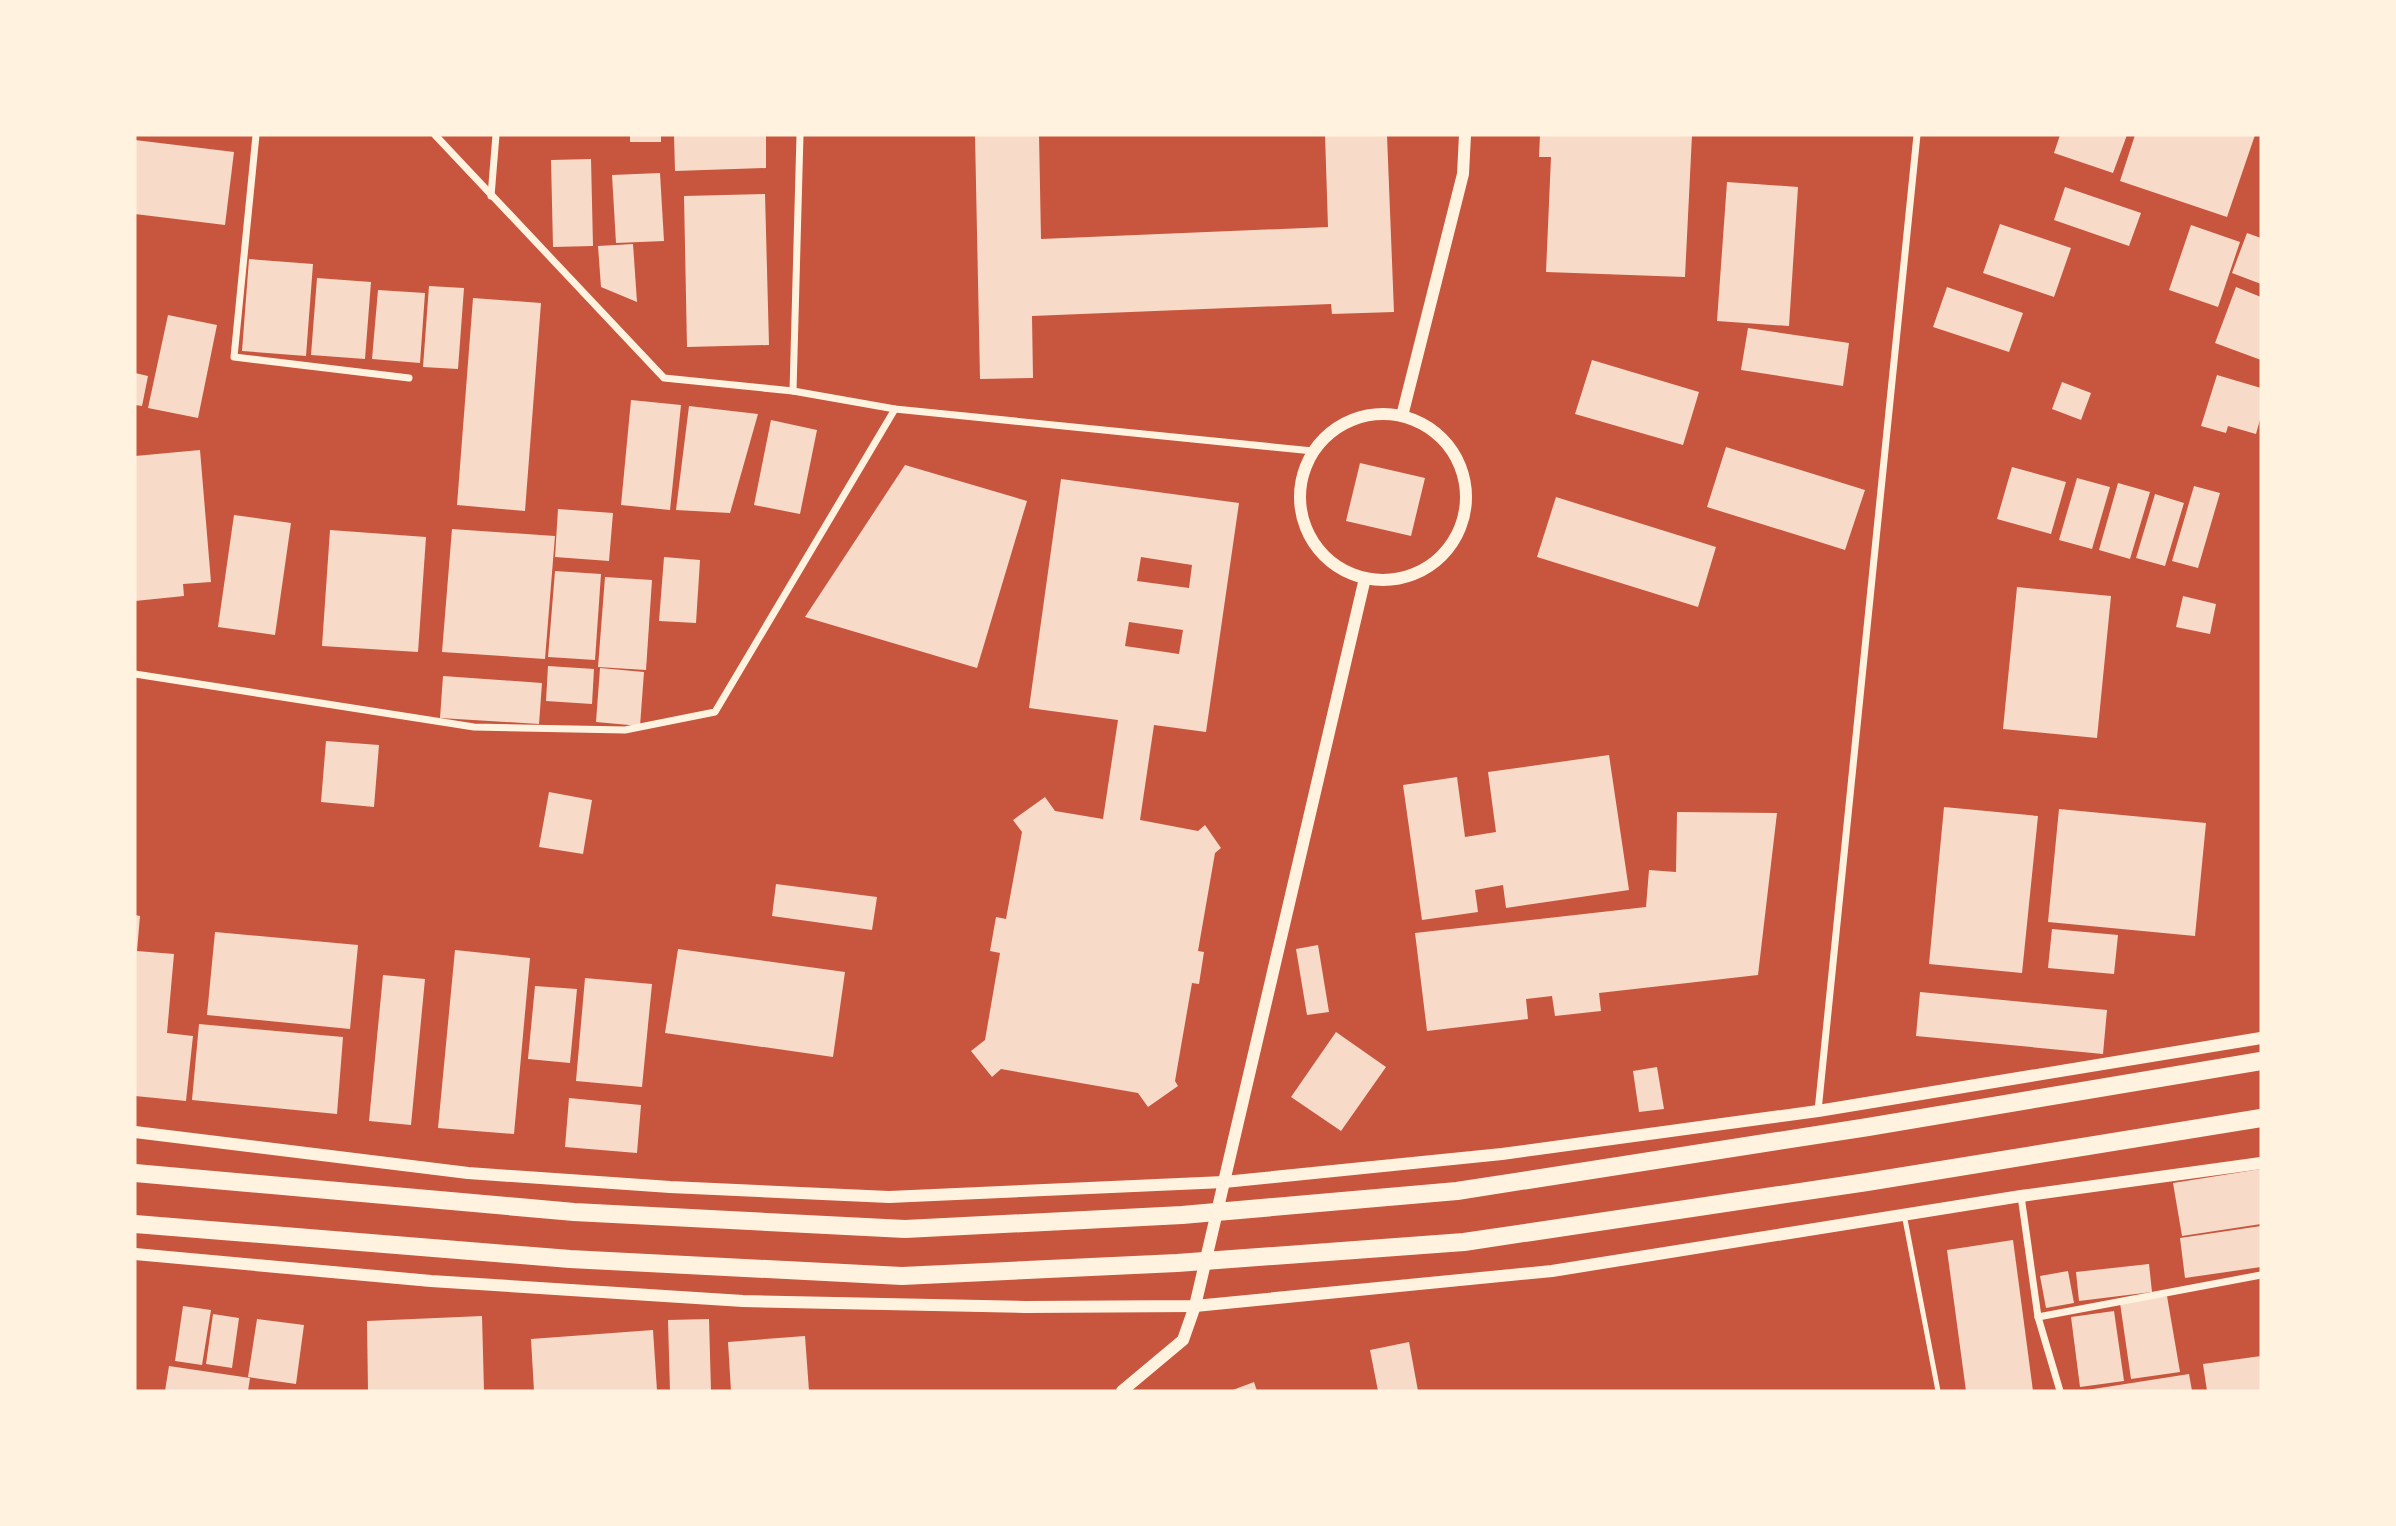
<svg xmlns="http://www.w3.org/2000/svg" width="2396" height="1526" font-family="Poppins,sans-serif">
<style>
.building{fill:#f7dbc8;fill-rule:evenodd}
.lines{fill:none;stroke-linecap:round;stroke-linejoin:round}
.service{stroke:#fff3e0;stroke-width:5}
.minor{stroke:#fff3e0;stroke-width:7}
.tertiary{stroke:#fff3e0;stroke-width:12}
.primary{stroke:#fff3e0;stroke-width:18}
</style>
<rect width="100%" height="100%" fill="#c8553d"/>
<g class="building">
<rect x="630" y="135" width="31" height="7"/>
<path d="M674,135H766V168L675,171Z"/>
<path d="M975,135H1039L1041,239L1328,227L1325,135H1387L1394,312L1332,314L1331,304L1032,316L1033,378L980,379Z"/>
<path d="M1540,135H1692L1685,277L1546,272L1551,157H1539Z"/>
<path d="M2060,135H2127L2113,173L2054,153Z"/>
<path d="M2135,135H2255L2227,217L2120,181Z"/>
<path d="M135,140L234,152L225,225L135,214Z"/>
<path d="M591,159L593,246L553,247L551,160Z"/>
<path d="M660,173L664,241L616,243L612,175Z"/>
<path d="M1727,182L1798,187L1789,326L1717,321Z"/>
<path d="M2065,187L2141,213L2129,246L2054,220Z"/>
<path d="M765,194L769,345L687,347L684,196Z"/>
<path d="M2000,224L2071,248L2054,297L1983,273Z"/>
<path d="M2191,225L2240,242L2218,307L2169,290Z"/>
<path d="M2247,233L2261,238V284L2232,273Z"/>
<path d="M633,244L637,302L601,287L598,246Z"/>
<path d="M249,259L313,264L306,356L242,351Z"/>
<path d="M317,278L371,282L365,359L311,355Z"/>
<path d="M429,286L464,288L458,369L423,367Z"/>
<path d="M1947,287L2023,313L2009,352L1933,327Z"/>
<path d="M2236,287L2261,297V360L2215,343Z"/>
<path d="M378,290L425,293L420,363L372,359Z"/>
<path d="M473,298L541,303L525,511L457,505Z"/>
<path d="M168,315L217,325L198,418L148,408Z"/>
<path d="M1748,328L1849,343L1843,386L1741,370Z"/>
<path d="M1592,360L1699,392L1683,445L1575,414Z"/>
<path d="M135,373L148,376L142,406L135,405Z"/>
<path d="M2217,375L2261,388V416L2256,434L2228,426L2226,433L2201,426Z"/>
<path d="M2062,382L2091,393L2081,420L2052,409Z"/>
<path d="M631,400L681,405L670,510L621,505Z"/>
<path d="M689,406L758,414L730,513L676,510Z"/>
<path d="M771,420L817,430L800,514L754,505Z"/>
<path d="M1726,447L1865,490L1845,550L1707,507Z"/>
<path d="M200,450L211,582L183,584L184,596L135,601V456Z"/>
<path d="M1360,463L1425,478L1411,536L1346,521Z"/>
<path d="M905,465L1027,501L977,668L805,617Z"/>
<path d="M2012,467L2066,482L2051,534L1997,519Z"/>
<path d="M2077,478L2110,487L2092,549L2059,540Z"/>
<path d="M1061,479L1239,503L1206,732L1154,725L1140,820L1198,831L1205,825L1221,848L1215,853L1198,951L1204,952L1199,984L1192,983L1175,1081L1178,1086L1148,1107L1138,1093L1001,1069L992,1077L971,1051L985,1040L1000,953L990,951L996,917L1006,919L1022,832L1013,820L1045,797L1055,811L1103,819L1118,720L1029,708ZM1141,557L1192,565L1189,588L1137,581ZM1129,622L1183,630L1179,654L1125,646Z"/>
<path d="M2118,483L2150,492L2130,559L2099,550Z"/>
<path d="M2194,486L2220,493L2198,568L2172,561Z"/>
<path d="M2155,494L2184,503L2165,566L2136,558Z"/>
<path d="M1556,497L1716,547L1698,607L1537,557Z"/>
<path d="M558,509L613,513L609,561L555,557Z"/>
<path d="M234,515L291,523L275,635L218,627Z"/>
<path d="M452,529L555,536L545,659L442,652Z"/>
<path d="M330,530L426,537L418,652L322,646Z"/>
<path d="M664,557L700,560L696,623L659,621Z"/>
<path d="M555,571L601,574L595,660L548,657Z"/>
<path d="M605,577L652,580L646,670L598,667Z"/>
<path d="M2017,587L2111,596L2097,738L2003,729Z"/>
<path d="M2183,596L2216,604L2210,634L2176,627Z"/>
<path d="M548,666L594,669L592,704L546,701Z"/>
<path d="M600,668L644,672L640,726L596,722Z"/>
<path d="M443,676L542,683L539,724L440,718Z"/>
<path d="M326,741L379,745L374,807L321,802Z"/>
<path d="M1609,755L1629,890L1506,908L1503,885L1475,890L1478,912L1422,920L1403,785L1457,777L1465,837L1496,832L1488,772Z"/>
<path d="M549,792L592,800L583,854L539,847Z"/>
<path d="M1944,807L2038,816L2022,973L1929,964Z"/>
<path d="M2059,809L2206,823L2195,936L2048,922Z"/>
<path d="M1677,812L1777,813L1758,975L1599,993L1601,1011L1555,1016L1552,996L1526,999L1528,1019L1427,1031L1415,933L1646,907L1649,870L1676,872Z"/>
<path d="M776,884L877,897L872,930L772,916Z"/>
<path d="M135,915L140,916L137,951L174,954L167,1033L193,1036L186,1101L135,1096Z"/>
<path d="M2052,929L2118,935L2114,974L2048,968Z"/>
<path d="M215,932L358,945L350,1029L207,1015Z"/>
<path d="M1318,945L1329,1012L1307,1015L1296,949Z"/>
<path d="M678,949L845,972L833,1057L665,1033Z"/>
<path d="M455,950L530,958L514,1134L438,1128Z"/>
<path d="M383,975L425,979L411,1125L369,1121Z"/>
<path d="M585,978L652,984L642,1087L576,1081Z"/>
<path d="M535,986L577,989L570,1063L528,1059Z"/>
<path d="M1920,992L2107,1010L2103,1054L1916,1036Z"/>
<path d="M199,1024L343,1037L337,1114L192,1100Z"/>
<path d="M1336,1032L1386,1067L1341,1131L1291,1097Z"/>
<path d="M1657,1067L1664,1109L1639,1112L1633,1071Z"/>
<path d="M569,1098L641,1105L637,1153L565,1147Z"/>
<path d="M2261,1169V1224L2182,1236L2173,1183Z"/>
<path d="M2261,1226V1267L2185,1278L2180,1238Z"/>
<path d="M2013,1240L2033,1391H1966L1947,1250Z"/>
<path d="M2149,1264L2152,1292L2079,1301L2076,1272Z"/>
<path d="M2068,1271L2074,1303L2046,1308L2040,1276Z"/>
<path d="M2167,1296L2180,1372L2131,1379L2120,1303Z"/>
<path d="M183,1306L211,1310L202,1365L175,1361Z"/>
<path d="M2114,1311L2124,1381L2080,1387L2071,1317Z"/>
<path d="M213,1314L239,1318L232,1368L206,1364Z"/>
<path d="M482,1316L484,1391H368L367,1321Z"/>
<path d="M257,1319L304,1325L296,1384L248,1377Z"/>
<path d="M709,1319L711,1391H670L668,1320Z"/>
<path d="M653,1330L657,1391H534L531,1339Z"/>
<path d="M805,1336L809,1391H731L728,1342Z"/>
<path d="M1409,1342L1418,1391H1378L1370,1350Z"/>
<path d="M2261,1356V1391H2207L2203,1364Z"/>
<path d="M169,1366L250,1378L248,1391H165Z"/>
<path d="M2189,1374L2192,1391H2087V1390Z"/>
<path d="M1254,1382L1257,1391H1230Z"/>
</g>
<g class="lines">
<path class="service" d="M1904,1214L1938,1391"/>
<g class="minor">
<path d="M256,135L234,357L409,378"/>
<path d="M435,135L664,378L793,391L895,409L1313,451"/>
<path d="M491,196L496,135"/>
<path d="M793,391L800,135"/>
<path d="M135,674L474,727L625,730L715,712L895,409"/>
<path d="M1818,1111L1917,135"/>
<path d="M2021,1196L2038,1317L2060,1391"/>
<path d="M2038,1317L2261,1275"/>
</g>
<g class="tertiary">
<circle cx="1383" cy="497" r="83"/>
<path d="M1402,416L1463,174L1465,135"/>
<path d="M135,1132L468,1173L670,1187L889,1197L1224,1182L1502,1154L1818,1111L2261,1038"/>
<path d="M135,1254L431,1281L743,1301L1025,1307L1195,1306L1552,1271L2021,1196L2261,1163"/>
<path d="M1122,1391L1183,1340L1195,1306L1365,578"/>
</g>
<g class="primary">
<path d="M135,1173L574,1212L905,1229L1182,1215L1457,1191L1868,1127L2261,1061"/>
<path d="M135,1224L570,1259L902,1276L1177,1263L1464,1242L1867,1182L2261,1118"/>
</g>
</g>
<rect width="2396" height="1526" fill="none" stroke="#fff3e0" stroke-width="273"/>
</svg>
